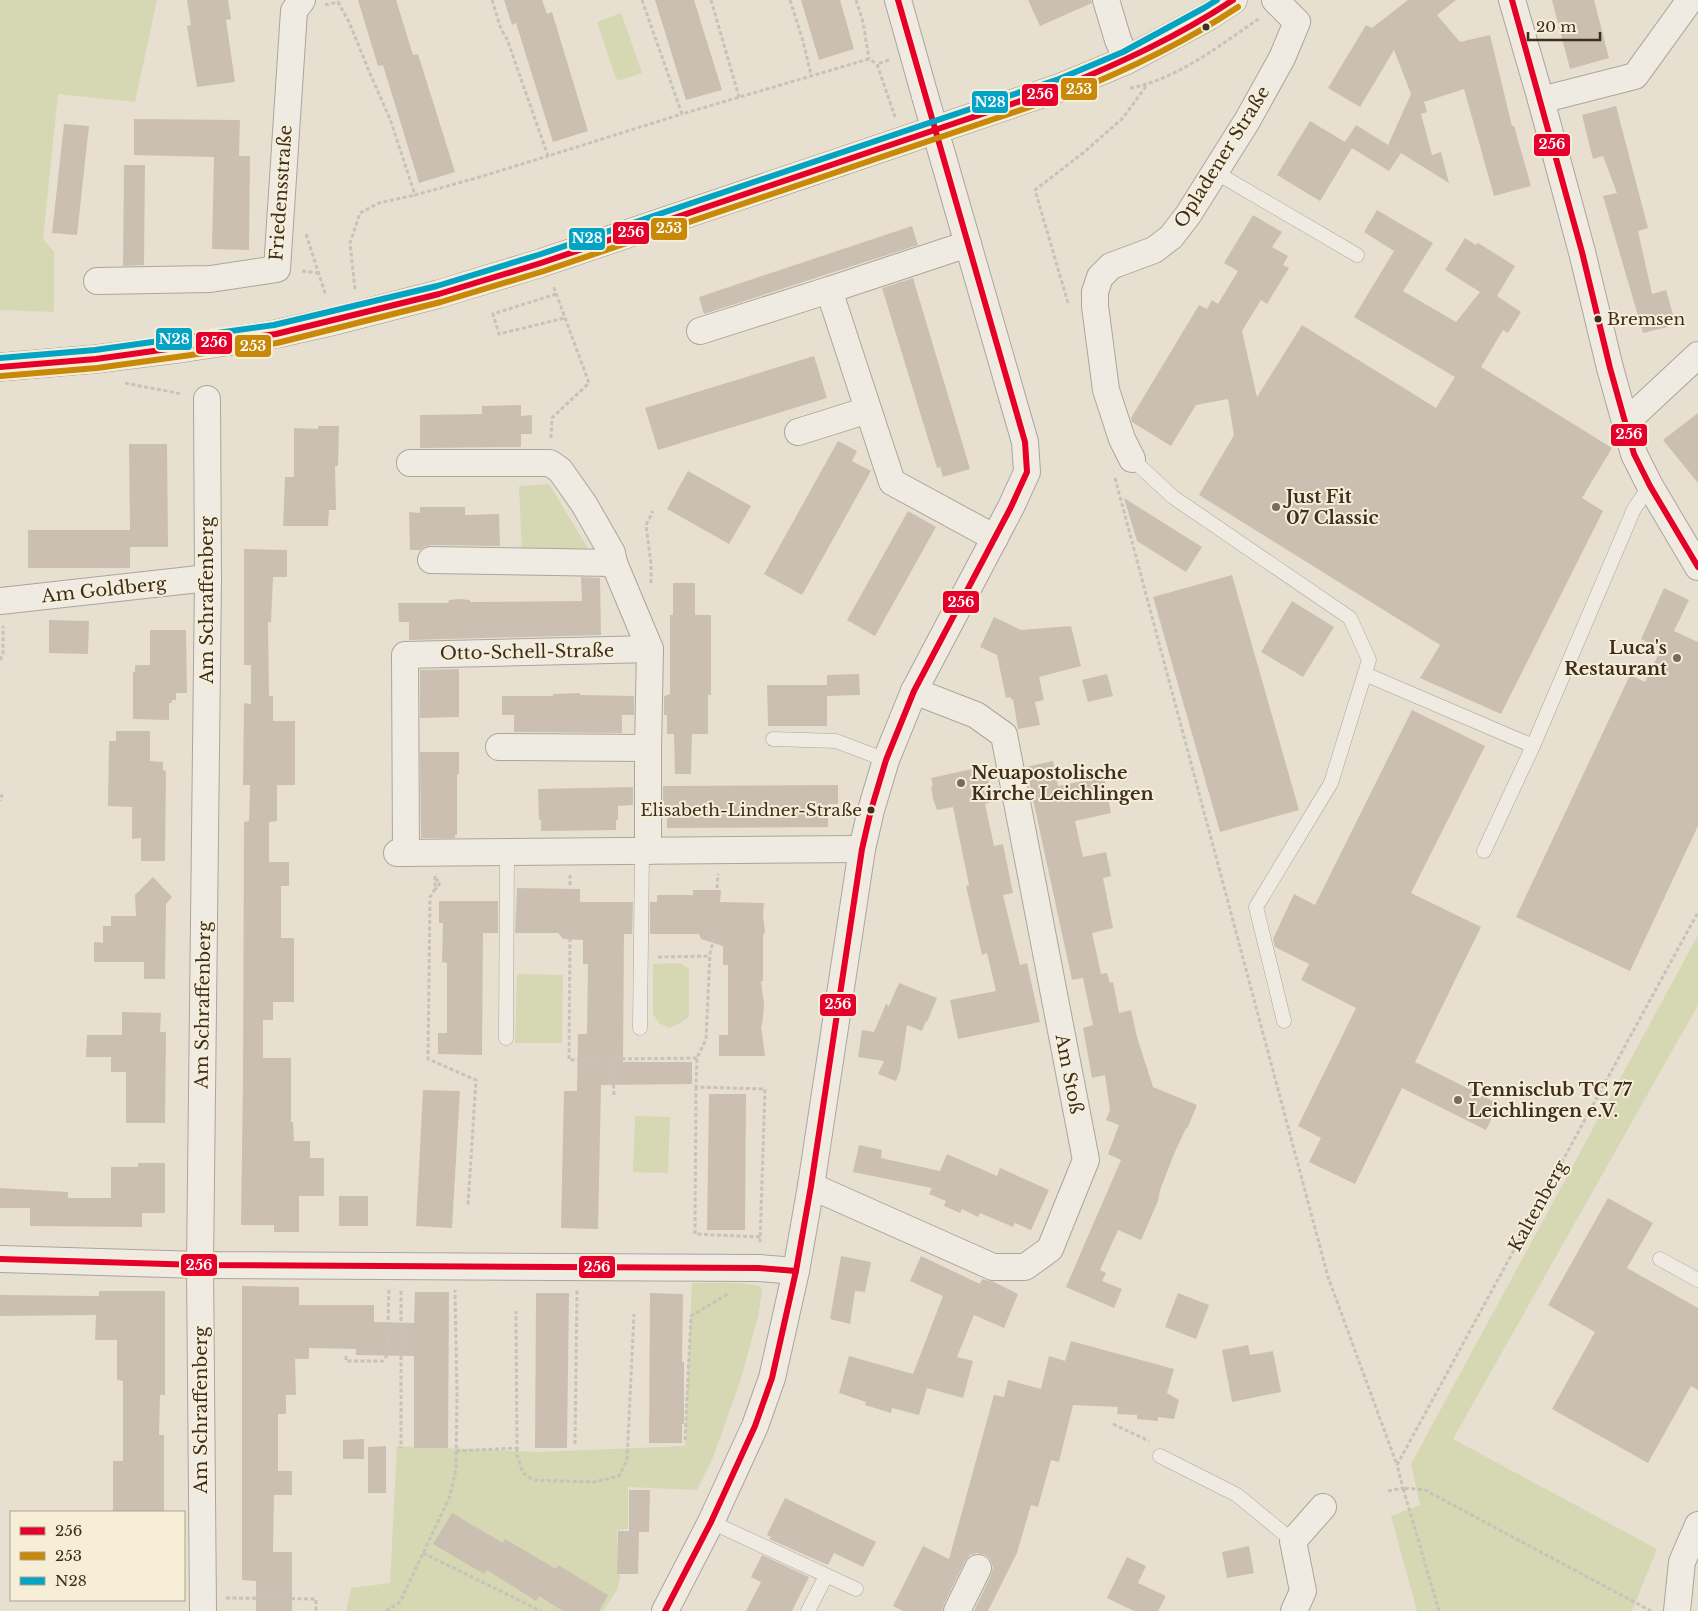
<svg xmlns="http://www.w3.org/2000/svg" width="1698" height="1611" font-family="'Libre Baskerville',serif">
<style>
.green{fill:#d6d7b3}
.building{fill:#cbbfb2}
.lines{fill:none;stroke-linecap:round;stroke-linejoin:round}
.lane-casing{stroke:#ada599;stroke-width:15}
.street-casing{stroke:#ada599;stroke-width:28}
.secondary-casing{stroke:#9c958a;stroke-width:29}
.path{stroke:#c8c2b9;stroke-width:3;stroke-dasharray:4 2.5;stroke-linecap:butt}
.lane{stroke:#efebe3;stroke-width:14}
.street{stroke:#efebe3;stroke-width:26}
.secondary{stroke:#efebe3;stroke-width:28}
.street-bridge-casing{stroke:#ada599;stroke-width:28;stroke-linecap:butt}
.street-bridge{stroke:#efebe3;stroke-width:26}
.bus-1-casing{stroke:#f7eed8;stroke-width:10}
.bus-2-casing{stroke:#f7eed8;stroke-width:10}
.bus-3-casing{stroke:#f7eed8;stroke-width:10}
.bus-1{stroke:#e4002b;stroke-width:6}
.bus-2{stroke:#c88808;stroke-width:6}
.bus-3{stroke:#03a3c5;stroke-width:6}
.bus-dot{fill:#3d2e20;stroke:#f7eed8;stroke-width:2}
.poi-dot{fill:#786c5e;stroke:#f7eed8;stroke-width:2}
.labels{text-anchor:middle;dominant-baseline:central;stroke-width:4;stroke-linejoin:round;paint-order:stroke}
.bus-label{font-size:17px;fill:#3d2e20;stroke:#f7eed8;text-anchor:start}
.street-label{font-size:18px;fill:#3d2e20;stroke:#f7eed8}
.poi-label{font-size:18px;font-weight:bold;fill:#3d2e20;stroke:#f7eed8;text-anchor:start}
.line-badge{stroke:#f7eed8;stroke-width:2}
.badge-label{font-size:14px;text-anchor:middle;font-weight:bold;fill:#fff}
</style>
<rect width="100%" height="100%" fill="#e7e0d1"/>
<g class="green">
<path d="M0,0H157L135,102L58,94L43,239L54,252V312L0,310Z"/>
<path d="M621,13L642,73L617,81L597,22Z"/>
<path d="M549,484L590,552L522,553L519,486Z"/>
<path d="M1698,935V1005L1453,1439L1657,1549L1632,1611H1417L1391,1516L1420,1505L1411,1464Z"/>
<path d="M680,963L689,969V1017L679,1024L669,1028L659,1023L653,1014V964Z"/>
<path d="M517,974L563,975L562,1043H515Z"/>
<path d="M635,1116L670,1117L668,1173L633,1172Z"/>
<path d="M692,1283H739L760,1286L762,1292L758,1317L740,1382L714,1455L697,1490L628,1487V1529L617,1530V1574L621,1575L617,1590L603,1611H346L351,1588L390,1583L397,1446L538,1452L685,1446Z"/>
</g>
<g class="building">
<path d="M187,0H228L231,19L226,20L235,82L197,87L187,26L191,25Z"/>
<path d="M358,0H396L413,55L418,54L455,172L419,183L383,65L378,66Z"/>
<path d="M504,0H542L547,14L552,12L588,131L553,142L516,23L512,25Z"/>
<path d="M655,0H694L722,90L686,100Z"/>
<path d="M801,0H840L854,49L819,60Z"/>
<path d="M1028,0H1091L1092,3L1040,26Z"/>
<path d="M1408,0H1456L1437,15L1460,42L1490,35L1512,126H1514L1531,186L1494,196L1464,89L1424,102L1427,112L1421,114L1432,155L1441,152L1449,183L1388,145L1411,94L1394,50L1360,107L1328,88L1366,25L1372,28Z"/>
<path d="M1552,0H1594L1609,58L1570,69Z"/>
<path d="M1616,106L1648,228L1638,231L1652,294L1666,290L1676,325L1643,333L1603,196L1617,193L1603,156L1593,159L1582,115Z"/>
<path d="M134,119L240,120L239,156H250L249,250L212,249L214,157L134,155Z"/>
<path d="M1310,121L1345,142L1356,125L1401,153L1389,171L1352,148L1320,201L1277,175Z"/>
<path d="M64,124L89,126L77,235L52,233Z"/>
<path d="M124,165H145L144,265L123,266Z"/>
<path d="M1377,210L1433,243L1403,291L1456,322L1480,292L1445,270L1465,238L1476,245L1478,243L1515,266L1497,296L1521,312L1508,333L1503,330L1481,367L1612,448L1582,498L1603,511L1501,714L1420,678L1440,645L1199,495L1234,435L1228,399L1196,405L1171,446L1132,422L1131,418L1199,305L1207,309L1212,300L1218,304L1238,271L1224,263L1253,215L1282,232L1272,247L1288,256L1283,265L1289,268L1267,304L1261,300L1242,331L1257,397L1302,325L1436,408L1455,377L1354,317L1394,251L1364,232Z"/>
<path d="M912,226L918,245L704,314L699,297Z"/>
<path d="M913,278L970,469L943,477L940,467L937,468L882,288Z"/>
<path d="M814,356L827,398L658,450L645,408Z"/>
<path d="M521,405V416L532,415V434H521V447L420,448V415L482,414V406Z"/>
<path d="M1698,413V483L1663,440Z"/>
<path d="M318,426H339L338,466H335L336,510H329L328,526H283L285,477H294V428L318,429Z"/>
<path d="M838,441L857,451L852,461L871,471L802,595L764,574Z"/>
<path d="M129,444H167L168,547H130V568H28V530H130Z"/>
<path d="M688,471L751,506L729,544L667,509Z"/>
<path d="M1124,498L1202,547L1186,572L1137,541Z"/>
<path d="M420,507H465V515L499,514L500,546L431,545L424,547L420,550H410L409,512L420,513Z"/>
<path d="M908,511L936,527L875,636L847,620Z"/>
<path d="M244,549L287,550V577H273L271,623L268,621L269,696H273V721H295V785H277V821L269,822V862H289V886H281V938H294V1002H273V1020H263V1058H291V1122H293L294,1141H310V1158H324V1196H299V1232H274V1225H241L243,1078L244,822L249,821L250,785H243L244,703L251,704V665H244Z"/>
<path d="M1232,575L1299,810L1220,832L1153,597Z"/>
<path d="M581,577L600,578L601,635L409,640V622H399L398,603H448L449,600L459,599L470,600V602L582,601Z"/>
<path d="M673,583H695V615H711V695H708V734H692L691,774H675L674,734H667V715H664V696L670,694V615H673Z"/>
<path d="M1664,588L1689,600L1674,631L1698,642V826L1630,971L1516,917L1630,675L1645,682L1661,649L1641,639Z"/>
<path d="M1292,601L1334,627L1303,677L1261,652Z"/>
<path d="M994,617L1021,630L1071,626L1081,666L1039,677L1044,700L1035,702L1040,725L1018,729L1013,699L1011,700V697L1006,698L997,655L980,647Z"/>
<path d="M49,620L89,621L88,654L49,653Z"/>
<path d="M150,630H186L187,693H176V700H172V703H169V720L133,719V672H135V665H150Z"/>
<path d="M459,669V717L420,718V670Z"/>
<path d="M859,674L860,695L827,696V726H768L767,685H827V692V675Z"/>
<path d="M1107,674L1113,696L1088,702L1082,680Z"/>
<path d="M580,693V695L634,696V715H622V733L514,732V715H502V696H553V694Z"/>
<path d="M1412,710L1485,746L1411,893L1481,927L1415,1062L1499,1104L1486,1130L1402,1088L1355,1184L1309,1162L1321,1138L1298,1126L1356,1008L1301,980L1309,964L1275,947L1273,939L1294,894L1315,905Z"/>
<path d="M116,731H150V761L163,762V770L166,771L165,861H141V838L132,839V807L108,806L109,741H116Z"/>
<path d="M420,752H459V774H457V835H455V838H421Z"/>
<path d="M1053,761L1058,786L1104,777L1111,813L1075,821L1083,857L1106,852L1111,876L1103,878L1113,928L1092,933L1101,974L1107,973L1110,983L1113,982L1119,1013L1131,1010L1137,1037L1153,1087L1197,1105L1187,1129L1186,1128L1174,1154L1160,1190L1158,1201L1141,1240L1118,1230L1100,1270L1106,1273L1102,1281L1122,1289L1114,1308L1066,1287L1121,1160L1108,1154L1119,1125L1106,1120L1110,1110L1105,1075L1092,1078L1083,1028L1093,1025L1085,988L1083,978L1072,980L1026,767Z"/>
<path d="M981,767L984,776L987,775L993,801L985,804L994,846L1003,844L1013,893L1003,895L1020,965L1027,963L1040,1022L958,1039L950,1000L996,991L987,953L982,955L966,886L969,885L953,807L937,810L933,799L931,786H933L931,778Z"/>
<path d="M838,785V804H828V827L667,828V805H663V786Z"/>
<path d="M633,787V805L618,806V820H616V830L541,831V820H539L538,789Z"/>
<path d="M153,877L172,897L166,904L165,979H144V962H94V942L103,943V926H111V916H136L135,895Z"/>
<path d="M517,888L580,889V902H633L632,934H624L623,1062H692V1084L601,1085L598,1229L561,1228L564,1091H577L578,1034H587L588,964H583V940L563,939L558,933H515Z"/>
<path d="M693,890H721L720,902L764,903L763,916L765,931L763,936V981H761L764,1005L762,1026H761L765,1056H719V1035H728V965H723V946L701,939L699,934H650V902H657V895H693Z"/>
<path d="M439,901H498V933H483L482,1055L438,1054V1033H447V963L442,962L443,923H439Z"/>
<path d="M899,983L937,998L927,1022L926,1021L922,1031L907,1025L900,1071L896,1081L878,1074L884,1061L858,1057L862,1030L874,1032L886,1004L889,1006Z"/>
<path d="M122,1012L161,1013L160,1032H166L165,1123H126V1072H111V1057H86L87,1035H122Z"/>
<path d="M423,1090L460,1091L452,1228L416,1226Z"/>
<path d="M709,1094H746L745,1230H707Z"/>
<path d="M859,1145L882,1150L881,1158L940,1171L947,1154L997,1176L1000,1168L1049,1190L1031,1230L1015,1223L1013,1227L980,1213L978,1217L962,1209L960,1213L944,1206L946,1201L929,1194L932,1188L853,1172Z"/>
<path d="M138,1163H165V1213H142V1227L30,1226V1208H0V1188L68,1192V1198H111V1167H138Z"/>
<rect x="339" y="1196" width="29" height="30"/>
<path d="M1608,1198L1653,1223L1627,1268L1698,1308V1390L1691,1386L1648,1463L1552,1409L1595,1332L1548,1305Z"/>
<path d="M841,1256L871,1262L865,1292L855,1291L850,1324L830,1319Z"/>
<path d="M921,1256L980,1284L982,1279L994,1282L1018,1294L1004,1328L974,1315L957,1357L973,1361L963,1398L927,1388L919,1415L892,1408L891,1413L865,1405L866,1402L839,1393L849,1356L913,1374L943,1296L910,1281Z"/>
<path d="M242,1286L299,1287V1305H374V1322L414,1323L415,1292H449L448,1448H414V1356L356,1355V1349L309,1348V1359H295L296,1395H286V1414H278V1471H292V1495H274L273,1552H292V1611H256V1581L242,1580Z"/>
<path d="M99,1291H165V1395H160L159,1435H164V1512H113V1461H123V1381L117,1380V1340H95L96,1315L0,1316V1295L99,1296Z"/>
<path d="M536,1293H569L567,1448H535Z"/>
<path d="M650,1293L683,1294L682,1362H684V1424H682V1443H649Z"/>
<path d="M1178,1293L1209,1305L1196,1339L1165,1327Z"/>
<path d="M1071,1341L1174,1369L1167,1393L1179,1400L1174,1419L1158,1417V1421L1137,1419V1415L1117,1414L1118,1407L1073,1405L1059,1462L1051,1460L1038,1507L1031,1505L1017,1553L988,1611H974L991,1575L993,1567L990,1559L985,1555L977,1553L970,1555L965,1561L944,1604L942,1611H903L893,1606L923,1546L949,1559L994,1395L1004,1397L1008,1380L1041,1389L1049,1356L1065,1361Z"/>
<path d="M1248,1345L1250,1355L1273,1351L1281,1392L1232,1402L1222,1350Z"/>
<path d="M364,1439V1459H343V1440Z"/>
<path d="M386,1446V1493H368V1447Z"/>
<path d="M629,1490H650L649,1532H639L638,1574H617L618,1531H629Z"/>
<path d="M785,1498L876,1542L863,1567L834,1553L828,1565L769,1539L771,1537L767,1535Z"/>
<path d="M452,1513L503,1543L505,1539L556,1569L558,1565L608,1595L599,1611H563L539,1596L536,1601L487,1570L484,1574L433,1544Z"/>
<path d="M1249,1546L1254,1573L1227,1578L1222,1552Z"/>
<path d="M762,1555L809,1577L792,1611H746L761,1582L751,1577Z"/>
<path d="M1127,1557L1146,1566L1138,1583L1166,1596L1158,1611H1134L1107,1598Z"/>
</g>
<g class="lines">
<defs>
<g id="lane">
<path d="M1215,172L1357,255"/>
<path d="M1132,459L1173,497L1350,618L1369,660L1331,783L1256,907L1284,1021"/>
<path d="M1365,674L1533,746"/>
<path d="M773,739L836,741L886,760"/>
<path d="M1484,851L1533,746L1634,509L1650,486"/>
<path d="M640,1028L642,851"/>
<path d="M506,1038L507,851"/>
<path d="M1660,1259L1698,1280"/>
<path d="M1160,1456L1237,1495L1293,1541"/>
<path d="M711,1522L856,1589"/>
<path d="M808,1611L826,1576"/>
</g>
<g id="street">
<path d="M898,0L925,96"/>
<path d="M1106,0L1118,40L1127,60"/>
<path d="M1512,0L1541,100L1582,252L1610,368L1634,454L1650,486L1698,567"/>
<path d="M1541,100L1635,76L1690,0"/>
<path d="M97,281L210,279L277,269L294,11L302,0"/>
<path d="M829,290L968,244"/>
<path d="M700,331L829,290L892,482L995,538"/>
<path d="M1625,423L1698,355"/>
<path d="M798,432L868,410"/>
<path d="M1132,459L1122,439L1106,390L1095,306V292L1100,277L1111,266L1154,250L1171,237L1188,215L1247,121L1282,58L1297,22L1275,0"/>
<path d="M410,463H550L560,470L584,504L612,553L614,563L650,649L648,748L499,747"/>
<path d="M431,560L614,563"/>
<path d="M0,601L208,578"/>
<path d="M648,851V748"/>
<path d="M397,853L862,849"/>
<path d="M406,853L405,655L650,649"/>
<path d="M811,1186L993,1267H1025L1050,1249L1086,1160L1004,735L976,715L914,691"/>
<path d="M0,1259L200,1265L759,1268L796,1271"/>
<path d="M203,1611L200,1265L208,578L207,399"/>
<path d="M665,1611L711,1522L755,1426L772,1378L796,1271L811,1186L862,849L871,810L886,760L914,691L1011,507L1027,472L1025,442L944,161"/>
<path d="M957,1611L978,1568"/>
<path d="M1294,1611L1303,1591L1293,1541L1323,1507"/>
<path d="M1677,1611L1682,1562L1698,1525"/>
</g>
<path id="secondary" d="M0,367L96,359L184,348L276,334L338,320L439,294L541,263L1062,87L1127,60L1209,16L1233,0"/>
</defs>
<use href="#lane" class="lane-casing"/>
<use href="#street" class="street-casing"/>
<use href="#secondary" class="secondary-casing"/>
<g class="path">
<path d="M492,0L501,29L507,39L548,156L682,114"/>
<path d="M642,0L682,114L869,59L877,64"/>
<path d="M711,0L739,97"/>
<path d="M790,0L803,41L811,75"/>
<path d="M856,0L863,22L869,59"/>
<path d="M325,5L338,2L349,22L369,71L390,119L415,195L473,179L548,156"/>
<path d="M889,60L877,64L895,117"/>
<path d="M1130,88C1178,79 1220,45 1260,18"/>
<path d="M306,234L326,296"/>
<path d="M302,271L319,273"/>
<path d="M355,289L350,243L360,213L379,203L415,195"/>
<path d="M556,294L493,314L499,334L565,318"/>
<path d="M1068,303L1035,190L1083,153L1123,118L1147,85"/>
<path d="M125,383L182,394"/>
<path d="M551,438L552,418L589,383L553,285"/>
<path d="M1115,478L1328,1277L1397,1465"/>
<path d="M651,583V564L646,525L653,511"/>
<path d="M0,660L3,655V626"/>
<path d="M0,795L2,796L0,801"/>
<path d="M435,876V889L430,897L428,1059L476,1080L468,1205"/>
<path d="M435,880H439V887L435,889"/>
<path d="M570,885V875"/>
<path d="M717,888L718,874"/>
<path d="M570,938L569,1060L612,1059"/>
<path d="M714,938L710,953L706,1039L697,1058L696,1087L765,1089L760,1242"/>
<path d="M658,957L710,956"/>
<path d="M696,1087L695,1234L760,1237"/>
<path d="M614,1095L612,1059L697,1058"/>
<path d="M401,1291V1448"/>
<path d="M346,1356V1361H383L387,1355L389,1289"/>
<path d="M1113,1424L1149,1441"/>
<path d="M685,1440L691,1316L728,1294"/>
<path d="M575,1444L577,1290"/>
<path d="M517,1448V1455L523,1473L533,1480L594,1482L619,1476L627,1460L634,1314"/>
<path d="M456,1451L517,1448L516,1311"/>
<path d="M1388,1491L1403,1488L1397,1465L1698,912"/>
<path d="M423,1553L541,1611"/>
<path d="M226,1598L316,1599V1611"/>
<path d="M386,1611L400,1602L450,1496L456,1469L457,1395L455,1290"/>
<path d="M1439,1611L1403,1488L1425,1490L1651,1611"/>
</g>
<use href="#lane" class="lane"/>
<use href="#street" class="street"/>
<use href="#secondary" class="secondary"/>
<defs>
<path id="street-bridge" d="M925,96L944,161"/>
</defs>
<use href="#street-bridge" class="street-bridge-casing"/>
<use href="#street-bridge" class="street-bridge"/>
<defs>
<g id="bus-1">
<path d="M1512,0L1582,252L1610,368L1634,454L1650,486L1698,567"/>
<path d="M0,367L96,359L276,334L439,294L541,263L1062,87C1122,62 1179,36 1233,0"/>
<path d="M0,1259L200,1265L759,1268L796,1271"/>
<path d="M665,1611L711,1522L755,1426L772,1378L796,1271L811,1186L862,849L871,810L886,760L914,691L1011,507L1027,472L1025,442L898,0"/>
</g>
<path id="bus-2" d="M1,376L97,368L277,343L441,302L544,271L1065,95C1125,71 1184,43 1238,7"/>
<path id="bus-3" d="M0,358L95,350L274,325L437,286L538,255L1059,79L1123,52L1204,8L1217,0"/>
</defs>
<use href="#bus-1" class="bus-1-casing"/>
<use href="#bus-2" class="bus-2-casing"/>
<use href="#bus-3" class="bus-3-casing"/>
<use href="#bus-1" class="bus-1"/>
<use href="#bus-2" class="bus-2"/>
<use href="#bus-3" class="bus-3"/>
</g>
<g class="bus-dot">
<circle cx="1206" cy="27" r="4.5"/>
<circle cx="1598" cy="319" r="4.5"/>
<circle cx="871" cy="810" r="4.5"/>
</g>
<g class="poi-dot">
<circle cx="1276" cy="507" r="5"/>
<circle cx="1677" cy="658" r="5"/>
<circle cx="961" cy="783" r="5"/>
<circle cx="1458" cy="1100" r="5"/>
</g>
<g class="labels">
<g class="bus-label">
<text x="1607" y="319">Bremsen</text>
<text x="862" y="810" text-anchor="end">Elisabeth-Lindner-Straße</text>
</g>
<g class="street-label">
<text transform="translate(1222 157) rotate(-58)">Opladener Straße</text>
<text transform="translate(281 193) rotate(-86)">Friedensstraße</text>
<text transform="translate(104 590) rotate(-6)">Am Goldberg</text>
<text transform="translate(207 600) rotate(-90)">Am Schraffenberg</text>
<text transform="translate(527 652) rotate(-1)">Otto-Schell-Straße</text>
<text transform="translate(203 1005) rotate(-89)">Am Schraffenberg</text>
<text transform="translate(1069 1074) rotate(79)">Am Stoß</text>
<text transform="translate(1538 1206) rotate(-61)">Kaltenberg</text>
<text transform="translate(201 1410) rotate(-90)">Am Schraffenberg</text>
</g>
<g class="poi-label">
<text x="1286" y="497">Just Fit<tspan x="1286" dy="21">07 Classic</tspan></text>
<text x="1667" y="648" text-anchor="end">Luca's<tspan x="1667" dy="21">Restaurant</tspan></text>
<text x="971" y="773">Neuapostolische<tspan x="971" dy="21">Kirche Leichlingen</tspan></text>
<text x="1468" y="1090">Tennisclub TC 77<tspan x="1468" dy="21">Leichlingen e.V.</tspan></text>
</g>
</g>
<g class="line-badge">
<rect x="1060" y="77" width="38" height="24" rx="5" fill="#c88808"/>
<rect x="1021" y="83" width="38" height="24" rx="5" fill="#e4002b"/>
<rect x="971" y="90" width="38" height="24" rx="5" fill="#03a3c5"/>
<rect x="1533" y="133" width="38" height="24" rx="5" fill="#e4002b"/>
<rect x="650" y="217" width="38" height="24" rx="5" fill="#c88808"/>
<rect x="612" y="221" width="38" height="24" rx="5" fill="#e4002b"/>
<rect x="568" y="227" width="38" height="24" rx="5" fill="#03a3c5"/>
<rect x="155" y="327" width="38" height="24" rx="5" fill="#03a3c5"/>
<rect x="195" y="331" width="38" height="24" rx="5" fill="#e4002b"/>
<rect x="234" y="334" width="38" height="24" rx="5" fill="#c88808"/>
<rect x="1610" y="423" width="38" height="24" rx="5" fill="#e4002b"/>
<rect x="942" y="590" width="38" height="24" rx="5" fill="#e4002b"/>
<rect x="819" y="993" width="38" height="24" rx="5" fill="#e4002b"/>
<rect x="180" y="1253" width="38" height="24" rx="5" fill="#e4002b"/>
<rect x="578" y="1255" width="38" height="24" rx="5" fill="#e4002b"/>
</g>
<g class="badge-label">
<text x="1079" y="94">253</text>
<text x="1040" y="99">256</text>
<text x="990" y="107">N28</text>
<text x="1552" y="149">256</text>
<text x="669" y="233">253</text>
<text x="631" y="237">256</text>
<text x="587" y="243">N28</text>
<text x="174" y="344">N28</text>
<text x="214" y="347">256</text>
<text x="253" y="351">253</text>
<text x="1629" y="439">256</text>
<text x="961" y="607">256</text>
<text x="838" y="1009">256</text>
<text x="199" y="1270">256</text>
<text x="597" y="1272">256</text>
</g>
<rect x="10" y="1511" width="175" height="90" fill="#f7eed8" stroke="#ada18e"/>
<rect x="20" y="1527" width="25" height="8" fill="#e4002b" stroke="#ada18e"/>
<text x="55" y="1536" font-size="15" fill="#3d2e20">256</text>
<rect x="20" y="1552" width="25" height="8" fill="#c88808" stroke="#ada18e"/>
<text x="55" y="1561" font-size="15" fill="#3d2e20">253</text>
<rect x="20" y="1577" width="25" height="8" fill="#03a3c5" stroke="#ada18e"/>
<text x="55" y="1586" font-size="15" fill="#3d2e20">N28</text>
<path d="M1528 32v8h72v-8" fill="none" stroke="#3d2e20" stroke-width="2.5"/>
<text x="1536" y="32" font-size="15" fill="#3d2e20" stroke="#f7eed8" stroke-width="4" paint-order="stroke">20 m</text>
</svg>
